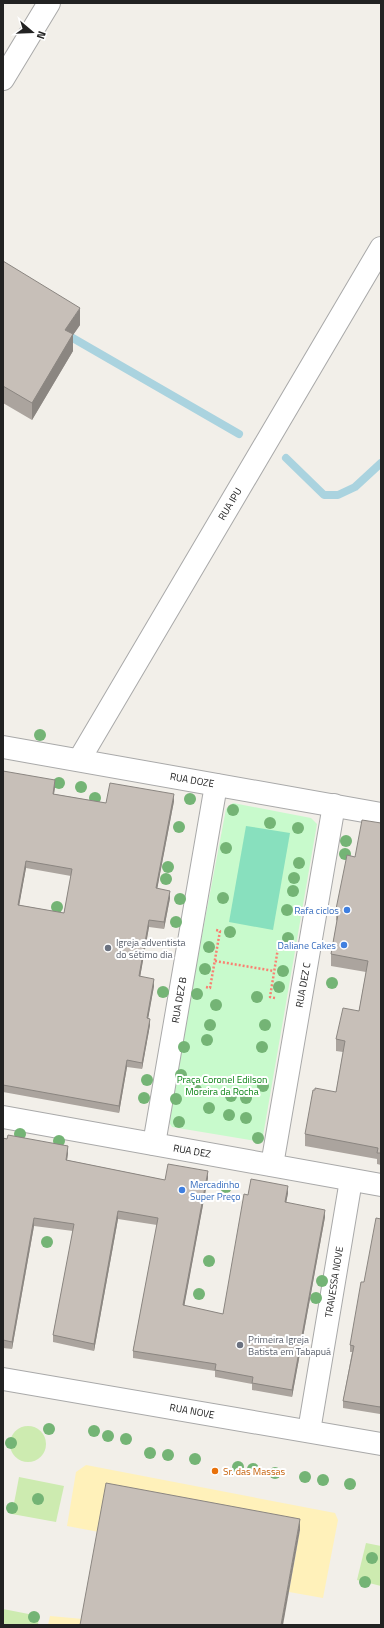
<svg xmlns="http://www.w3.org/2000/svg" width="384" height="1628" font-family="'Titillium Web',sans-serif">
<style>
.grass{fill:#cdebb0}
.sand{fill:#fff1ba}
.park{fill:#c8facc}
.pitch{fill:#88e0be}
.lines{fill:none;stroke-linecap:round;stroke-linejoin:round}
.stream{stroke:#aad3df;stroke-width:8}
.street-casing{stroke:#a9a9a9;stroke-width:24}
.path{stroke:#fa8072;stroke-width:2.5;stroke-dasharray:2 2;stroke-linecap:butt}
.street{stroke:#fff;stroke-width:22}
.tree{fill:#74b475}
.wall{fill:#aba49e;fill-rule:evenodd}
.shaded-wall{fill:#8b8681}
.building{fill:#c7bfb8;stroke:#8b8681;fill-rule:evenodd}
.shop-dot{fill:#3f7fe0;stroke:#fff;stroke-width:1.5}
.worship-dot{fill:#6b7280;stroke:#fff;stroke-width:1.5}
.food-dot{fill:#e8710a;stroke:#fff;stroke-width:1.5}
.labels{text-anchor:middle;dominant-baseline:central;stroke-width:4;stroke-linejoin:round;paint-order:stroke}
.street-label{font-size:10px;fill:#222;stroke:#fff}
.shop-label{font-size:10px;fill:#366cbe;stroke:#fff;text-anchor:end}
.worship-label{font-size:10px;fill:#5b616d;stroke:#fff;text-anchor:start}
.park-label{font-size:10px;fill:#0c8416;stroke:#fff}
.food-label{font-size:10px;fill:#c56008;stroke:#fff;text-anchor:start}
</style>
<rect width="100%" height="100%" fill="#f2efe9"/>
<g class="grass">
<circle cx="28" cy="1444" r="18"/>
<path d="M19,1477L64,1486L56,1522L12,1514Z"/>
<path d="M366,1543L381,1546V1586L357,1580Z"/>
<path d="M3,1609L39,1616L38,1625H3Z"/>
</g>
<g class="sand">
<path d="M86,1465L335,1513L338,1520L323,1598L289,1592L300,1530L99,1532L67,1526L76,1472Z"/>
<path d="M50,1616L83,1619L82,1625H48Z"/>
</g>
<path class="park" d="M233,803L311,818L317,824L263,1136L256,1141L172,1127L167,1119L226,809Z"/>
<path class="pitch" d="M246,826L290,833L273,930L229,922Z"/>
<g class="lines">
<g class="stream">
<path d="M71,337L239,434"/>
<path d="M286,458L324,495H338L355,487L381,463"/>
</g>
<defs>
<g id="street">
<path d="M3,79L49,3"/>
<path d="M3,747L381,814"/>
<path d="M79,760L381,248"/>
<path d="M3,1117L381,1185"/>
<path d="M154,1144L216,785"/>
<path d="M272,1165L334,805"/>
<path d="M3,1379L381,1444"/>
<path d="M309,1431L351,1180"/>
</g>
</defs>
<use href="#street" class="street-casing"/>
<g class="path">
<path d="M215,961L274,971"/>
<path d="M206,987L210,988L220,931L216,930"/>
<path d="M275,998L270,997L279,942L285,943"/>
</g>
<use href="#street" class="street"/>
</g>
<g class="tree">
<circle cx="40" cy="735" r="6"/>
<circle cx="59" cy="783" r="6"/>
<circle cx="81" cy="787" r="6"/>
<circle cx="95" cy="798" r="6"/>
<circle cx="190" cy="799" r="6"/>
<circle cx="233" cy="810" r="6"/>
<circle cx="270" cy="823" r="6"/>
<circle cx="179" cy="827" r="6"/>
<circle cx="298" cy="828" r="6"/>
<circle cx="346" cy="841" r="6"/>
<circle cx="226" cy="848" r="6"/>
<circle cx="345" cy="854" r="6"/>
<circle cx="299" cy="863" r="6"/>
<circle cx="168" cy="867" r="6"/>
<circle cx="294" cy="878" r="6"/>
<circle cx="166" cy="879" r="6"/>
<circle cx="293" cy="891" r="6"/>
<circle cx="223" cy="898" r="6"/>
<circle cx="180" cy="899" r="6"/>
<circle cx="57" cy="907" r="6"/>
<circle cx="287" cy="910" r="6"/>
<circle cx="176" cy="922" r="6"/>
<circle cx="230" cy="932" r="6"/>
<circle cx="288" cy="938" r="6"/>
<circle cx="209" cy="947" r="6"/>
<circle cx="205" cy="969" r="6"/>
<circle cx="283" cy="971" r="6"/>
<circle cx="332" cy="983" r="6"/>
<circle cx="279" cy="987" r="6"/>
<circle cx="163" cy="992" r="6"/>
<circle cx="197" cy="994" r="6"/>
<circle cx="257" cy="997" r="6"/>
<circle cx="216" cy="1005" r="6"/>
<circle cx="210" cy="1025" r="6"/>
<circle cx="265" cy="1025" r="6"/>
<circle cx="207" cy="1040" r="6"/>
<circle cx="184" cy="1047" r="6"/>
<circle cx="262" cy="1047" r="6"/>
<circle cx="181" cy="1075" r="6"/>
<circle cx="147" cy="1080" r="6"/>
<circle cx="263" cy="1086" r="6"/>
<circle cx="196" cy="1090" r="6"/>
<circle cx="231" cy="1096" r="6"/>
<circle cx="144" cy="1098" r="6"/>
<circle cx="246" cy="1098" r="6"/>
<circle cx="176" cy="1099" r="6"/>
<circle cx="209" cy="1108" r="6"/>
<circle cx="229" cy="1115" r="6"/>
<circle cx="246" cy="1118" r="6"/>
<circle cx="179" cy="1122" r="6"/>
<circle cx="20" cy="1134" r="6"/>
<circle cx="258" cy="1138" r="6"/>
<circle cx="59" cy="1141" r="6"/>
<circle cx="226" cy="1187" r="6"/>
<circle cx="47" cy="1242" r="6"/>
<circle cx="209" cy="1261" r="6"/>
<circle cx="322" cy="1281" r="6"/>
<circle cx="199" cy="1294" r="6"/>
<circle cx="316" cy="1298" r="6"/>
<circle cx="49" cy="1429" r="6"/>
<circle cx="94" cy="1431" r="6"/>
<circle cx="108" cy="1436" r="6"/>
<circle cx="126" cy="1439" r="6"/>
<circle cx="11" cy="1443" r="6"/>
<circle cx="150" cy="1453" r="6"/>
<circle cx="168" cy="1455" r="6"/>
<circle cx="195" cy="1459" r="6"/>
<circle cx="238" cy="1467" r="6"/>
<circle cx="253" cy="1469" r="6"/>
<circle cx="275" cy="1473" r="6"/>
<circle cx="305" cy="1477" r="6"/>
<circle cx="323" cy="1480" r="6"/>
<circle cx="350" cy="1484" r="6"/>
<circle cx="38" cy="1499" r="6"/>
<circle cx="12" cy="1508" r="6"/>
<circle cx="372" cy="1558" r="6"/>
<circle cx="365" cy="1582" r="6"/>
<circle cx="34" cy="1617" r="6"/>
</g>
<g class="wall">
<path d="M3,261L80,325L73,335V351L32,420L3,403Z"/>
<path d="M3,771L55,787L54,794L106,803L174,801L157,889L170,898L164,929L149,927L140,977L154,986L148,1018L150,1025L142,1069L127,1067L119,1113L3,1092ZM26,868L71,876L64,913L19,905Z"/>
<path d="M381,823V1165L377,1164V1159L305,1146V1134L336,1092L343,1052L336,1051V1039L359,1011L366,972L331,966V954L337,921L336,920V909L355,857Z"/>
<path d="M3,1138L68,1153L67,1160L165,1180L208,1178L184,1306L223,1314L248,1195L288,1193L286,1202L325,1217L292,1397L252,1390V1384L215,1377V1371L133,1358V1351L157,1225L118,1219L94,1351L53,1342V1335L73,1231L34,1226L12,1349L3,1348Z"/>
<path d="M381,1219L380,1414L343,1408V1401L352,1352H350V1345L364,1282Z"/>
</g>
<g class="shaded-wall">
<path d="M80,308V325L73,335V351L32,420V403L65,330Z"/>
<path d="M55,780V787L53,800V794Z"/>
<path d="M174,794V801L156,895V888Z"/>
<path d="M26,861V868L18,912V905Z"/>
<path d="M170,891V898L164,929V922Z"/>
<path d="M149,920V927L139,983V976Z"/>
<path d="M154,979V986L147,1025V1018Z"/>
<path d="M150,1019V1025L142,1069V1063Z"/>
<path d="M127,1060V1067L119,1113V1106Z"/>
<path d="M68,1146V1153L66,1167V1160Z"/>
<path d="M208,1171V1178L183,1313V1305Z"/>
<path d="M288,1186V1193L285,1209V1202Z"/>
<path d="M325,1210V1217L292,1397V1390Z"/>
<path d="M118,1211V1219L94,1351V1344Z"/>
<path d="M34,1218V1226L12,1349V1342Z"/>
<path d="M300,1519V1530L283,1625H281Z"/>
</g>
<g class="building">
<path d="M3,261L80,308L65,330L73,334L32,403L3,386Z"/>
<path d="M3,771L55,780L53,794L106,803L110,783L174,794L156,888L170,891L164,922L149,920L139,976L154,979L147,1018L150,1019L142,1063L127,1060L119,1106L3,1085ZM26,861L72,869L64,913L18,905Z"/>
<path d="M362,820L381,823V1153H377L378,1148L305,1134L313,1090H315V1088L336,1092L345,1041L336,1039L343,1008L359,1011L368,961L331,954L339,909H336L347,855L355,857Z"/>
<path d="M8,1135L68,1146L66,1160L165,1180L168,1164L208,1171L183,1305L223,1314L244,1194L248,1195L251,1179L288,1186L285,1202L325,1210L292,1390L252,1383L253,1377L215,1370L216,1364L133,1351L158,1218L118,1211L94,1344L53,1335L74,1224L34,1218L12,1342L3,1340V1138L7,1139Z"/>
<path d="M376,1218L381,1219V1404L380,1407L343,1401L354,1346L350,1345L361,1282H364Z"/>
<path d="M106,1483L300,1519L281,1625H80Z"/>
</g>
<g class="shop-dot">
<circle cx="347" cy="910" r="4"/>
<circle cx="344" cy="945" r="4"/>
<circle cx="182" cy="1190" r="4"/>
</g>
<g class="worship-dot">
<circle cx="108" cy="948" r="4"/>
<circle cx="240" cy="1345" r="4"/>
</g>
<circle class="food-dot" cx="215" cy="1471" r="4"/>
<g class="labels">
<g class="street-label">
<text transform="translate(230 504) rotate(-59)">RUA IPU</text>
<text transform="translate(192 780) rotate(10)">RUA DOZE</text>
<text transform="translate(303 985) rotate(-80)">RUA DEZ C</text>
<text transform="translate(179 1000) rotate(-80)">RUA DEZ B</text>
<text transform="translate(192 1151) rotate(10)">RUA DEZ</text>
<text transform="translate(334 1282) rotate(-81)">TRAVESSA NOVE</text>
<text transform="translate(192 1411) rotate(10)">RUA NOVE</text>
</g>
<g class="shop-label">
<text x="339" y="910">Rafa ciclos</text>
<text x="336" y="945">Daliane Cakes</text>
<text x="190" y="1184" text-anchor="start">Mercadinho<tspan x="190" dy="12">Super Preço</tspan></text>
</g>
<g class="worship-label">
<text x="116" y="942">Igreja adventista<tspan x="116" dy="12">do sétimo dia</tspan></text>
<text x="248" y="1339">Primeira Igreja<tspan x="248" dy="12">Batista em Tabapuá</tspan></text>
</g>
<g class="park-label">
<text x="222" y="1079">Praça Coronel Edilson<tspan x="222" dy="12">Moreira da Rocha</tspan></text>
</g>
<g class="food-label">
<text x="223" y="1471">Sr. das Massas</text>
</g>
</g>
<rect width="384" height="1628" fill="none" stroke="#222222" stroke-width="8"/>
<g transform="translate(32 32) rotate(109)" stroke="#ffffff" stroke-width="3" paint-order="stroke">
<path d="M0-3L7 15L0 10L-7 15Z" fill="#222222"/>
<text y="-6" font-size="11" font-weight="bold" text-anchor="middle" fill="#222222">N</text>
</g>
</svg>
